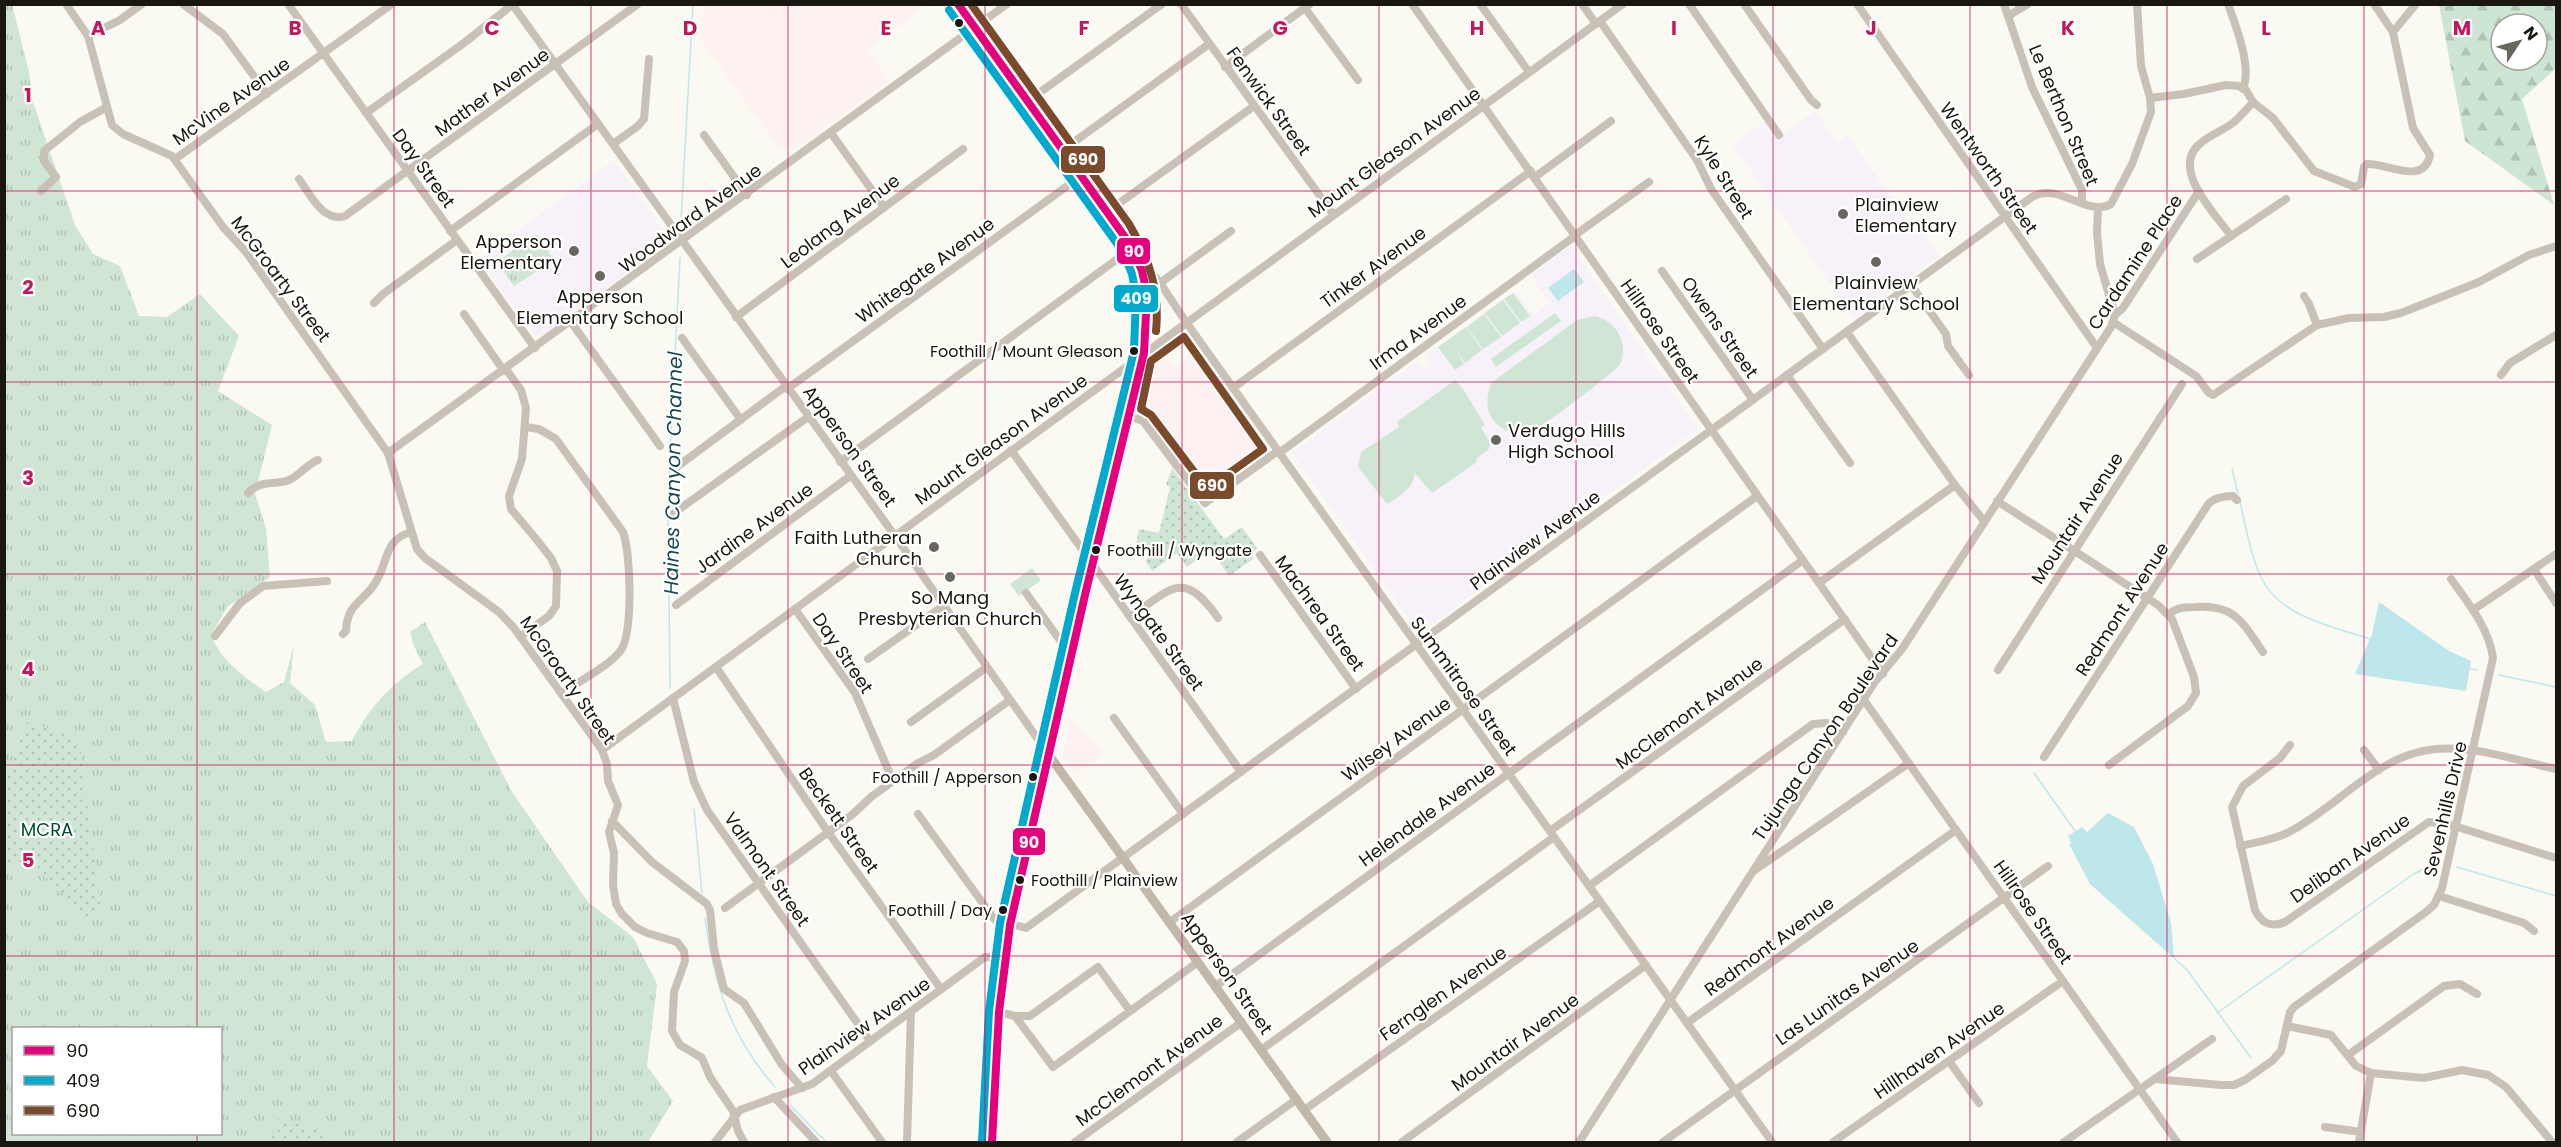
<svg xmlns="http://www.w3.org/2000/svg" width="2561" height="1147" font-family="Poppins,sans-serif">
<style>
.commercial{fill:#fdf1f1}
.education{fill:#f7f2f9}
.grass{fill:url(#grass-tufts);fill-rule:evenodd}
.forest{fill:url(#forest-firs);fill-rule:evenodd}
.park{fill:url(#park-dots)}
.pitch{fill:#cfe6d4}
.water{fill:#bee7eb}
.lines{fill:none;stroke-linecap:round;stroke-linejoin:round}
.stream{stroke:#bee7eb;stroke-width:1.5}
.minor{stroke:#c9c1b6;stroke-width:8}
.major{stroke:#c1b8aa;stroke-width:9}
.bus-1-casing{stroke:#fff;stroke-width:12}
.bus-2-casing{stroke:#fff;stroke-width:12}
.bus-3-casing{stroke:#fff;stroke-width:12}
.bus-1{stroke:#e5007d;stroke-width:8}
.bus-2{stroke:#00a9ce;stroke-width:8}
.bus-3{stroke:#7a4b2a;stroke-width:8}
.grid{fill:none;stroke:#c2185b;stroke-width:1.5;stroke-opacity:0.55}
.bus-dot{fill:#191710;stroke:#fff;stroke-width:2}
.poi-dot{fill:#68665f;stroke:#fff;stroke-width:2}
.labels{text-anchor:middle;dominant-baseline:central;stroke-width:4.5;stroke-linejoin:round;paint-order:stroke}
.bus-label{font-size:16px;fill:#191710;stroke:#fff;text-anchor:end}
.street-label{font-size:18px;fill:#191710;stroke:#fff}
.poi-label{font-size:18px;fill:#191710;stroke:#fff}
.park-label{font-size:18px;fill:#00502f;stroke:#fff}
.water-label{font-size:20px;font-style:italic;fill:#164950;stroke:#fff}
.grid-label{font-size:20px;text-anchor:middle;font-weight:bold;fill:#c2185b;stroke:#fff;stroke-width:4.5;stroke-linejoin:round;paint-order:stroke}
.line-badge{stroke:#fff;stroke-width:2}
.badge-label{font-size:16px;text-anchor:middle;font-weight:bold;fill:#fff}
</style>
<defs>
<pattern id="grass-tufts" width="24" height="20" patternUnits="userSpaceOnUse" patternTransform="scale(1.5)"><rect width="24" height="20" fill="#cfe6d4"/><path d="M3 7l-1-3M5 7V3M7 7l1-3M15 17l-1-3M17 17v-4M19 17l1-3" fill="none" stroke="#b1c5b5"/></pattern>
<pattern id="forest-firs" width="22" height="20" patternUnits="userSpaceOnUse" patternTransform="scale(1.5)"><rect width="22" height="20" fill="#cde5d3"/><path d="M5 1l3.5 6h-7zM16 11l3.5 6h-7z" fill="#afc4b4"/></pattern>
<pattern id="park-dots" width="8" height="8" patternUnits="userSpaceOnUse" patternTransform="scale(1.5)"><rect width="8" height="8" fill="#cfe6d4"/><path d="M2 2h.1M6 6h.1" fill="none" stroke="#b1c5b5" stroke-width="1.8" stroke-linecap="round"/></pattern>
</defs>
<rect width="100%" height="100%" fill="#faf9f2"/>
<g class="commercial">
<path d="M709,4H928V5L867,49L889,81L794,149H785L778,147L701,40L705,7Z"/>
<path d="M1197,353L1268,451L1203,496L1143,413L1154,366L1158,358L1164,354L1175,369Z"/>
<path d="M1071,719L1103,753L1075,774L1062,757Z"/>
</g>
<g class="education">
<path d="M1815,111L1837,142L1848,135L1913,228L1918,225L1940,256L1854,318L1733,145L1765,121L1777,139Z"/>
<path d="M614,160L671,241L541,336L536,337L479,259Z"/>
<path d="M1571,246L1698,429L1423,631L1418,632L1292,453L1417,361L1425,370L1429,368L1425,356L1515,290L1533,315L1550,303L1530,275Z"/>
</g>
<g class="grass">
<path d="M12,4L29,72L33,102L75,225L93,254L120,266L139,316L167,317L200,294L239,336L218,391L272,425L255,494L266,528L270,577L227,607L211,635C222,662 243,676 266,692L284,682L294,644L290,683L315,705L326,742L352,741C368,709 392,682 423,664L414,646L410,632L425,622L512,792L588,902L633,937L657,984L647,1066L673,1101L648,1142H5L4,5ZM14,1028H220V1134H14Z"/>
<path d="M534,235H538L554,260L514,286L500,266V260Z"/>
</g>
<path class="forest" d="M2439,5H2556V68L2522,99L2554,205L2465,141ZM2501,24H2537V60H2501Z"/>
<g class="park">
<path d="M1172,468L1224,539L1242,527L1257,548L1252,554L1253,559L1229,576L1211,550L1187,567L1177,553L1152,571L1146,562L1149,547L1136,544L1139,529L1159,533L1170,487L1166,485Z"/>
<path d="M27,722L79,737L100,905L98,913L88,920L81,918C55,881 52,874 5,864V782Z"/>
<path d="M277,1119L326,1131L333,1142H270Z"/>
</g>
<g class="pitch">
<path d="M1513,293L1530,316L1521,322L1504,299Z"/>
<path d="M1503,300L1520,323L1502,336L1485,313Z"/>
<path d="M1555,313L1561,321L1496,367L1491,359Z"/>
<path d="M1484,314L1501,337L1483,349L1467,327Z"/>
<path d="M1595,316C1617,321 1630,345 1619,366C1606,378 1543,428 1528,432C1516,435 1503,432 1495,422C1485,410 1486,397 1491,383L1577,320Z"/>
<path d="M1466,327L1482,350L1465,363L1456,351L1464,364L1455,370L1438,347Z"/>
<path d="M1455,380L1463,389L1485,425L1481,428L1490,442L1489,449L1476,459L1477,462L1432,493L1415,473C1413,489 1400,496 1387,504L1358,467L1361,452L1399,427L1397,422Z"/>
<path d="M1032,568L1041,580L1019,596L1010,584Z"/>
</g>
<g class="water">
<path d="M1574,269L1584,282L1558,301L1548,288Z"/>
<path d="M2379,602L2449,651L2471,661L2466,691L2355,674L2372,634Z"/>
<path d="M2108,813L2134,827L2153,864L2171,923L2174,958L2090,884L2069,844L2071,843L2068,836L2082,827L2087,832Z"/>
</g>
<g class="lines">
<g class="stream">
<path d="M681,220L693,4"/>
<path d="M2232,469L2238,494"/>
<path d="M2240,502C2246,526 2250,554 2261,577C2279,617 2332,626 2370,639"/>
<path d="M2469,668L2477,670"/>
<path d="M2499,675L2556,687"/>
<path d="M670,688L668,492L680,258"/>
<path d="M2034,773L2075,831"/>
<path d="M694,809L702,893"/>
<path d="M2457,867L2556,896"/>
<path d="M705,918C714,984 730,1036 775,1087"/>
<path d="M2173,957L2188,971L2251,1058"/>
<path d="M2217,1013L2412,875L2425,868L2440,865"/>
<path d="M790,1105L826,1142"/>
</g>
<g class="minor">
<path d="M66,4L88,36L112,125L123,134L172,156L223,227L246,252L388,453L417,549L425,558L499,612L514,628L602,750L607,764L608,781L618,805L609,832L614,853L613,885L616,904L622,914L635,927L647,933L677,942L684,951L685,961L674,992L672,1031L680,1045L702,1058L710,1077L733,1111L738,1131L744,1142"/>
<path d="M183,4L223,34L267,94"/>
<path d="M288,4L535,348"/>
<path d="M512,4L895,536L1049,755"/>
<path d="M1181,4L1333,214"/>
<path d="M1412,4L1883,674"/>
<path d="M1480,4L1529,72"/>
<path d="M1582,4L1596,24"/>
<path d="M1689,4L1779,135"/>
<path d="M1744,4L1811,100L1817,105"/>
<path d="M1857,4L2097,348"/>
<path d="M2004,4L2032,87L2082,190V202"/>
<path d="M2228,4C2236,26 2252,66 2243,89"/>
<path d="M2374,4L2393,32"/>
<path d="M1305,8L1358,80"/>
<path d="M2008,16L2028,4"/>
<path d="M1600,21L1697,160L1711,189L1823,349"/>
<path d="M88,36L120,20L142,4"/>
<path d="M1225,67L1310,4"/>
<path d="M2150,98L2184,94L2226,85L2239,86L2246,90L2253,102L2273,118L2314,171L2355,187L2361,184L2364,167L2367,164C2385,162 2424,187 2430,155L2413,128L2393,32L2416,4"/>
<path d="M1028,101L1162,4"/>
<path d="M366,113L464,43L512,5"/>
<path d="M831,133L884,207"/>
<path d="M704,135L747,195"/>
<path d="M613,144L638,126L644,119L649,59"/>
<path d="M1063,150L1209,44"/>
<path d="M175,159L392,4"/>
<path d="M1535,177L1611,121"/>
<path d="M299,179C310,194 323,223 345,216L638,4"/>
<path d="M41,191L56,177L44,161V151L80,122L107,107"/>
<path d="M2098,208L2097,233L2100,264L2115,315"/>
<path d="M1107,212L1254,106"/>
<path d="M450,231L598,124"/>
<path d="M1575,235L1649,182"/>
<path d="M2231,236C2214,212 2168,167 2202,142C2212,134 2224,130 2234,122C2241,116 2247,109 2253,102"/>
<path d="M1137,253L1160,283L1186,322L1772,1142"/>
<path d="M2197,259L2286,199"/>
<path d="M1662,271L1753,400"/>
<path d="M1160,283L1231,231"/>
<path d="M1911,285L1946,334L1948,346L1969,375"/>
<path d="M2304,296L2309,304L2317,325"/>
<path d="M374,303L383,294L457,240"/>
<path d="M464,314L504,371"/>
<path d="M736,317L963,149"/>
<path d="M571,322L660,446"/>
<path d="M2113,322L2196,376L2209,393L2213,395L2317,325L2349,318L2384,317L2401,313L2479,282L2529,255L2556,246"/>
<path d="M1847,332L1955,485L1984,521"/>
<path d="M682,338L741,420"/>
<path d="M506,369L521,390L526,408L522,459L509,496L511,509L537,540L551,558L557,571L556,606L549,616L521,636"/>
<path d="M1787,375L1850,463"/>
<path d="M2501,375L2510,363L2556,335"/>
<path d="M1233,388L1531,171"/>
<path d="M787,389L1081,176"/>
<path d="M1129,416L1143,421L1205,503L1278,451"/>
<path d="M526,427L539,429L556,439L623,532C631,553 633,632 621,650C610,666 578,681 562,694"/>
<path d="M1011,450L1241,772"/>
<path d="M388,453L1007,4"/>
<path d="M1279,453L1575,236"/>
<path d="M840,462L1120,257L1134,252"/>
<path d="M674,469L786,386"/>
<path d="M248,493C261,479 273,486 289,480C300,475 307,464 318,460"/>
<path d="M1997,501L2158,605L2172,619L2194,677L2196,693L2188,706L2109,765"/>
<path d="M674,513L808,417"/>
<path d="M1260,555L1356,689"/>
<path d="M2534,569L2556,603"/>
<path d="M1819,583L1955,485"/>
<path d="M1026,593L1062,643L1074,647"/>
<path d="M676,605L850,476"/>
<path d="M795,609L855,693L893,781"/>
<path d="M2473,610L2556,554"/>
<path d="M2169,614C2177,607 2186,607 2196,607C2236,605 2242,622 2263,652"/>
<path d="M1130,617C1171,589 1183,568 1218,618"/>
<path d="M343,634L346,631C347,602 365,602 377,580C388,561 385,539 411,532"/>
<path d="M215,636L240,603L263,586L327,581"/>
<path d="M868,659L943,606"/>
<path d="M716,667L828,832L941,989"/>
<path d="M1998,670L2182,384"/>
<path d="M673,698L694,782L707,810L870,1041"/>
<path d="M1864,700L2177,1142"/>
<path d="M1114,718L1183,814"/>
<path d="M911,722L987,667"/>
<path d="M2290,745L2280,758L2243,786L2232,807L2255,910C2261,923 2272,928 2285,922L2429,822L2448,824L2556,858"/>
<path d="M602,750L1623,4"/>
<path d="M2364,750L2379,770"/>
<path d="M2044,757L2209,503C2216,497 2224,496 2233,496L2237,500"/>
<path d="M918,814L995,920L1026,928L2032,197C2058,181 2088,218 2111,204L2132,164L2151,112L2150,98L2141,66L2137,4"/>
<path d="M612,821L652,862L707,904L710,910L714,949L724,989L744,1003L782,1065L802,1088"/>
<path d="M1550,831L1845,619"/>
<path d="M2240,846C2256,842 2274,840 2289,832C2338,807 2376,755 2435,749C2475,745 2518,761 2556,769"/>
<path d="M1755,870L1909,763"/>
<path d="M1589,886L1813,724L1827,723L1843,732"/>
<path d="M2439,896L2524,923L2534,931"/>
<path d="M725,908L853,814L871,797L918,763L934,755L1010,700"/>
<path d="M1170,922L1757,496"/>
<path d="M1216,986L1803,560"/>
<path d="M999,1012L1015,1016L1053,1067L1198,962"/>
<path d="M1015,1016H1030L1098,967L1130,1011"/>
<path d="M1687,1023L1956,830"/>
<path d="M2287,1026L2331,1035L2356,1066L2371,1073L2424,1078L2462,1070L2488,1075L2506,1087L2552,1142"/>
<path d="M1261,1050L1554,837"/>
<path d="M2348,1055L2444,986L2460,984L2477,994"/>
<path d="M1949,1061L1979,1103"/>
<path d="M831,1071L882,1142"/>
<path d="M2155,1079L2221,1085H2234L2245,1080L2272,1061L2281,1051L2290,1012L2294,1007L2426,912L2434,905L2442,888L2493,658C2489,628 2468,603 2451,579"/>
<path d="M774,1097L816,1142"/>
<path d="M1304,1110L1600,901"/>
<path d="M2325,1127L2361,1132"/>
<path d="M715,1142L740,1110L812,1084L985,957L1005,958"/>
<path d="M907,1142L911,1012"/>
<path d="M1075,1142L1242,1022"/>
<path d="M1237,1142L1297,1099"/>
<path d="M1402,1142L1646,965"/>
<path d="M1579,1142L1874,683L1902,649L2111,327L2115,315L2123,308L2199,191"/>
<path d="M1663,1142L2048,866"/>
<path d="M1833,1142L2063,981"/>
<path d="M2064,1142L2212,1039"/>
<path d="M2359,1142L2371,1073"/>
</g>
<g class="major">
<path d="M958,4L1132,247L1142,271L1147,294V328L1144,353L1085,595L1010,925L999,1012L992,1142"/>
<path d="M1049,755L1327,1142"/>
</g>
<defs>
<path id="bus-1" d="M958,4L1132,247L1142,271L1147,294L1144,353L1085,595L1010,925L999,1012L992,1142"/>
<path id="bus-2" d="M949,10L1123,252L1132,274L1136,295L1134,351L1075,593L1000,923L989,1011L982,1141"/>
<g id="bus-3">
<path d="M971,4L1129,224C1149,258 1160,291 1156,331"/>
<path d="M1184,337L1263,449L1207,489L1151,415L1141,409L1151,361Z"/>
</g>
</defs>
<use href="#bus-1" class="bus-1-casing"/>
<use href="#bus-2" class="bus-2-casing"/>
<use href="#bus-3" class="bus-3-casing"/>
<use href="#bus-1" class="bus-1"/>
<use href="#bus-2" class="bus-2"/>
<use href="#bus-3" class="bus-3"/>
</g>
<path class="grid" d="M197,4V1028M394,4V1142M591,4V1142M788,4V1142M985,4V1142M1182,4V1142M1379,4V1142M1576,4V1142M1773,4V1142M1970,4V1142M2167,4V1142M2364,4V1142M4,191H2556M4,382H2556M4,574H2556M4,765H2556M4,956H2556M197,1134V1142"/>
<g class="bus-dot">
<circle cx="959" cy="23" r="5"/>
<circle cx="1134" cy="351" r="5"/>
<circle cx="1096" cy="550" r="5"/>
<circle cx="1033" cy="777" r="5"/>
<circle cx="1020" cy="880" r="5"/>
<circle cx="1003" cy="910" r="5"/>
</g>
<g class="poi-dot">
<circle cx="1843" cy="214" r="6"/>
<circle cx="574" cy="251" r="6"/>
<circle cx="1876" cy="262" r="6"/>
<circle cx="600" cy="276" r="6"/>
<circle cx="1496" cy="440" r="6"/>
<circle cx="934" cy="547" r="6"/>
<circle cx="950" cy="577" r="6"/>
</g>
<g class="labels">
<g class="bus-label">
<text x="1123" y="351">Foothill / Mount Gleason</text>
<text x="1107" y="550" text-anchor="start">Foothill / Wyngate</text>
<text x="1022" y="777">Foothill / Apperson</text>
<text x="1031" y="880" text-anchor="start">Foothill / Plainview</text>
<text x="992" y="910">Foothill / Day</text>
</g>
<g class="street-label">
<text transform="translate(492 92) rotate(-36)">Mather Avenue</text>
<text transform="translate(231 101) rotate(-35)">McVine Avenue</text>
<text transform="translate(1269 101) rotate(54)">Fenwick Street</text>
<text transform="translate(2064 115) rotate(67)">Le Berthon Street</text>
<text transform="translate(1394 152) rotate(-36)">Mount Gleason Avenue</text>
<text transform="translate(424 168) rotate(54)">Day Street</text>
<text transform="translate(1989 168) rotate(55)">Wentworth Street</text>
<text transform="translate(1724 177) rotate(58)">Kyle Street</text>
<text transform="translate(690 218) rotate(-36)">Woodward Avenue</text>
<text transform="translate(840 221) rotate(-37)">Leolang Avenue</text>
<text transform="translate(2135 262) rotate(-57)">Cardamine Place</text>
<text transform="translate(1373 267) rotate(-36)">Tinker Avenue</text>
<text transform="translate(925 270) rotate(-36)">Whitegate Avenue</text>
<text transform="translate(281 279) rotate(53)">McGroarty Street</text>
<text transform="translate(1720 327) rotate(55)">Owens Street</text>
<text transform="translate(1660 331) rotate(55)">Hillrose Street</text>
<text transform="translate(1418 332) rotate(-36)">Irma Avenue</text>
<text transform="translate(1001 439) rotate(-36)">Mount Gleason Avenue</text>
<text transform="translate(850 446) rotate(54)">Apperson Street</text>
<text transform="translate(2077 518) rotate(-57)">Mountair Avenue</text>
<text transform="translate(754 528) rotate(-36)">Jardine Avenue</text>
<text transform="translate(1535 540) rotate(-36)">Plainview Avenue</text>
<text transform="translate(2122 609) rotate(-57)">Redmont Avenue</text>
<text transform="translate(1320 613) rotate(54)">Machrea Street</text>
<text transform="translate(1159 632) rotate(54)">Wyngate Street</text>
<text transform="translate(843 653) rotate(56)">Day Street</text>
<text transform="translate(568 680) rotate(55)">McGroarty Street</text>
<text transform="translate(1464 686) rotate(54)">Summitrose Street</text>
<text transform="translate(1689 713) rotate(-36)">McClemont Avenue</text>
<text transform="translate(1825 737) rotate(-56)">Tujunga Canyon Boulevard</text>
<text transform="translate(1396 739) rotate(-36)">Wilsey Avenue</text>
<text transform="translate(2445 809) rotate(-77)">Sevenhills Drive</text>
<text transform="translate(1427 814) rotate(-36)">Helendale Avenue</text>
<text transform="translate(839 820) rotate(55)">Beckett Street</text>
<text transform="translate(2350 858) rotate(-35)">Deliban Avenue</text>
<text transform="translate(767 869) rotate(55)">Valmont Street</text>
<text transform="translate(2033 912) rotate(55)">Hillrose Street</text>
<text transform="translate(1769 946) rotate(-36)">Redmont Avenue</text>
<text transform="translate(1227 973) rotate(55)">Apperson Street</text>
<text transform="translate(1847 992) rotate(-35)">Las Lunitas Avenue</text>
<text transform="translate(1443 993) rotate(-35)">Fernglen Avenue</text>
<text transform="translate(864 1026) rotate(-35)">Plainview Avenue</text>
<text transform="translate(1515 1042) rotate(-36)">Mountair Avenue</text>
<text transform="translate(1939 1050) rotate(-35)">Hillhaven Avenue</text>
<text transform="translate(1149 1070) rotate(-36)">McClemont Avenue</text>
</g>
<g class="poi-label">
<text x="1855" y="204" text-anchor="start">Plainview<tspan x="1855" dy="21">Elementary</tspan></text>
<text x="562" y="241" text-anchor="end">Apperson<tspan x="562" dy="21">Elementary</tspan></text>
<text x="1876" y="282">Plainview<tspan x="1876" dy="21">Elementary School</tspan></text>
<text x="600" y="296">Apperson<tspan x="600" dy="21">Elementary School</tspan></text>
<text x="1508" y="430" text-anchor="start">Verdugo Hills<tspan x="1508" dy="21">High School</tspan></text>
<text x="922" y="537" text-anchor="end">Faith Lutheran<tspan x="922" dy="21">Church</tspan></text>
<text x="950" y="597">So Mang<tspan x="950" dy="21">Presbyterian Church</tspan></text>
</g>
<g class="park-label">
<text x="47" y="829">MCRA</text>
</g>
<g class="water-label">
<text transform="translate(673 473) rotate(-89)">Haines Canyon Channel</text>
</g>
</g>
<g class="grid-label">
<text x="98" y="35">A</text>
<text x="295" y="35">B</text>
<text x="492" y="35">C</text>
<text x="690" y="35">D</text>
<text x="886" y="35">E</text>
<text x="1084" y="35">F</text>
<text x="1280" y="35">G</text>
<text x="1477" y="35">H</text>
<text x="1674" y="35">I</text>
<text x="1871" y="35">J</text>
<text x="2068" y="35">K</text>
<text x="2266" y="35">L</text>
<text x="2462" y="35">M</text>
<text x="28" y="102">1</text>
<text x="28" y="294">2</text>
<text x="28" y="485">3</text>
<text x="28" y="676">4</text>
<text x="28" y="867">5</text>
</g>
<g class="line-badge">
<rect x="1060" y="145" width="46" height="29" rx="6" fill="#7a4b2a"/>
<rect x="1116" y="237" width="35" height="28" rx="6" fill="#e5007d"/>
<rect x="1113" y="284" width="46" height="29" rx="6" fill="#00a9ce"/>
<rect x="1189" y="471" width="46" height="29" rx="6" fill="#7a4b2a"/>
<rect x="1012" y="827" width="34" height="29" rx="6" fill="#e5007d"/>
</g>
<g class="badge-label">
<text x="1083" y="165">690</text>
<text x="1134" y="257">90</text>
<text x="1136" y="304">409</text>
<text x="1212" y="491">690</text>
<text x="1029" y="848">90</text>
</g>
<rect width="2561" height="1147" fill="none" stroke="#191710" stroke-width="12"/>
<rect x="12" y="1027" width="210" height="108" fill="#ffffff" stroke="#a3a29f" stroke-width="1.5"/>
<rect x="24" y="1046" width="30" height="9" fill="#e5007d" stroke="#a3a29f" stroke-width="1.5"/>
<text x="66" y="1057" font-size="18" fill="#191710">90</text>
<rect x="24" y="1076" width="30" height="9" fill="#00a9ce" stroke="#a3a29f" stroke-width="1.5"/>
<text x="66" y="1087" font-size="18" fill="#191710">409</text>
<rect x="24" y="1106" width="30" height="9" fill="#7a4b2a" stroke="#a3a29f" stroke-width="1.5"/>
<text x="66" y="1117" font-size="18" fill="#191710">690</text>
<g transform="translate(2519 42) rotate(54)"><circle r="28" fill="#ffffff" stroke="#a3a29f" stroke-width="1.5"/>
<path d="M0-4.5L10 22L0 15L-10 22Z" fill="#68665f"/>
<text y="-9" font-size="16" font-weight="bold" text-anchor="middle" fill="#191710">N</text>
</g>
</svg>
